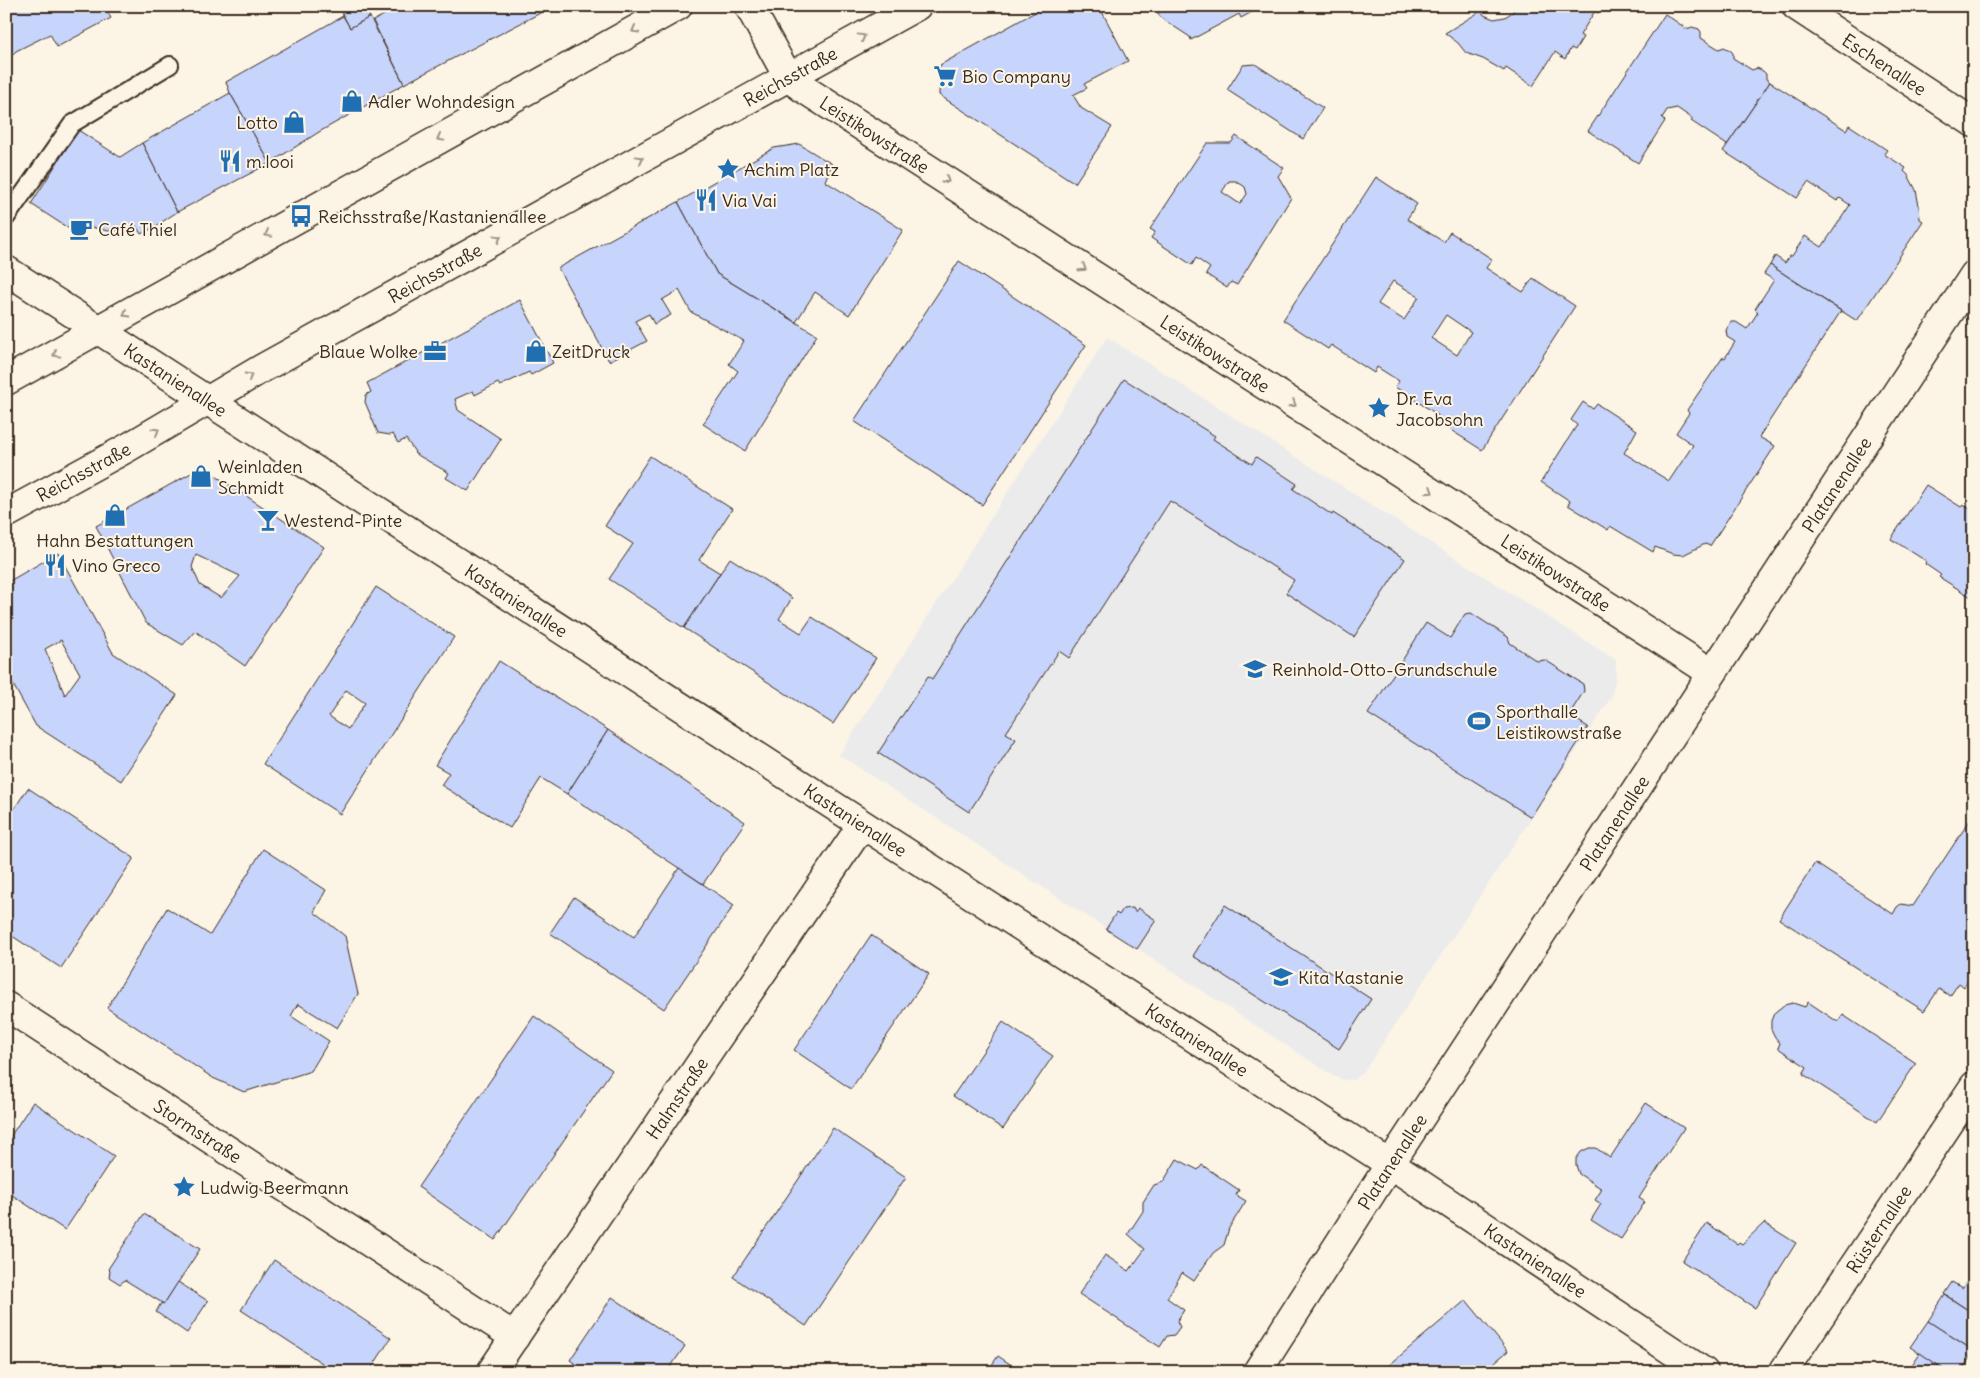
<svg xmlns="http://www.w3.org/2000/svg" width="1980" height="1378" font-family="Delius,sans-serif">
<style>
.built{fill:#ecebec}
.building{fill:#c7d4fb;stroke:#3b2a1e;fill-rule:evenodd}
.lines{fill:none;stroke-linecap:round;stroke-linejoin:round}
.service-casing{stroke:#3b2a1e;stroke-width:20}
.minor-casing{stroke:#3b2a1e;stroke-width:31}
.tertiary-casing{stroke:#3b2a1e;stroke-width:31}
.secondary-casing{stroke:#3b2a1e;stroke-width:31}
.service{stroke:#fcf5e5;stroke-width:16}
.minor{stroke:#fcf5e5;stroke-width:28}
.tertiary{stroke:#fcf5e5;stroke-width:28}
.secondary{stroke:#fcf5e5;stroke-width:28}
.oneway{stroke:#9c9082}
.labels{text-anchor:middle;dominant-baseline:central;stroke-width:4;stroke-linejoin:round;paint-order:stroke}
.street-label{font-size:18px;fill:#3b2a1e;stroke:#fcf5e5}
.poi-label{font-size:18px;fill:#3b2a1e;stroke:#fcf5e5;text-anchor:start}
</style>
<rect width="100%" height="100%" fill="#fcf5e5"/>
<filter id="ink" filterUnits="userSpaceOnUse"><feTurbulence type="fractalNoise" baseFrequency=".02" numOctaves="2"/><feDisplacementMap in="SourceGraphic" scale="10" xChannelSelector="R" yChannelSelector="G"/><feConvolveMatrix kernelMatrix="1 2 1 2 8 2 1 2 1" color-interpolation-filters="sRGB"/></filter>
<g filter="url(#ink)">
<path class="built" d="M1107,337L1616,660V677L1611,698L1363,1073L1354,1080H1343L1335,1077L839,755Z"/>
<g class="building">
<path d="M6,6H107L105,8L111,18L57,47L50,34L16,51L6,61Z"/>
<path d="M338,6H364L370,17L350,28Z"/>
<path d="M400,6H544L546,10L404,84L373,21Z"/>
<path d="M1046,6H1099L1128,61L1084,84L1087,88L1073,95L1081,108L1112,127L1075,183L939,95L940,65Z"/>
<path d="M1154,6H1263L1241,18L1239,14L1191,40L1190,37L1161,18Z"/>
<path d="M1511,6H1602L1598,13L1595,11L1580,35L1583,37L1575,50L1571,48L1565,59L1555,52L1533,86L1506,68L1504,71L1483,59L1466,53L1458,43L1445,33L1481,11L1484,15L1494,19L1505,17L1514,11Z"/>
<path d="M1665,14L1687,29L1692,27L1699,29L1701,32V38L1719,49L1724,47L1730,50L1733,53V58L1752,70L1757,68L1763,71L1766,74V79L1770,82L1727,145L1691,121L1693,119L1677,108L1667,110L1662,118L1665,121L1638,163L1588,131Z"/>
<path d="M343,16L350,28L370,17L404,84L319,132L270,163L230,93L226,82Z"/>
<path d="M1255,64L1323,108L1303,139L1227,90L1243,65Z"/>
<path d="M1770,82L1846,130L1849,125L1887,150L1884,154L1906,168L1904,171L1908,175L1916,190L1919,206L1920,219L1923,221L1857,321L1770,265L1775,256L1785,263L1790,256H1792L1805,236L1822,247L1850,205L1840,198L1837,201L1808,182L1797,198L1723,151Z"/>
<path d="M230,93L270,163L177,212L142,143Z"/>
<path d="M78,130L120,157L142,143L177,212L153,228L141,234L136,226L124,230L108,231L78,224L74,232L31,204Z"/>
<path d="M1236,136L1284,168L1278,176L1291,198L1237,285L1231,282L1227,288L1206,274L1210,268L1196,258L1192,265L1151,238L1155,232L1150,229L1207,143H1231ZM1229,181H1236L1245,187L1247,194L1240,204L1222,192Z"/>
<path d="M799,144L832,164L825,181L903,230L849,315L815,292L796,322L717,274L678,202L774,148Z"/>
<path d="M1376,177L1417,204L1407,219L1444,242L1450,232L1492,259L1486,268L1523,292L1533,278L1575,306L1482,450L1435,420L1438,415L1395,387L1399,381L1377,367L1374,373L1331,345L1328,349L1283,320ZM1393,281L1419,297L1404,320L1378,304ZM1446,315L1471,332L1457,355L1431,338Z"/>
<path d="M678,202L717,274L817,335L745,451L703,424L738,371L729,364L744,341L691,312L679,290L662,300L671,315L654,324L649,314L635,321L647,341L609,361L558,268Z"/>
<path d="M959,261L1086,345L982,505L854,421Z"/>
<path d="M1770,265L1841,311L1759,437L1775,446L1710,546L1705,544L1683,555L1673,554L1655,547L1653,552L1610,526L1608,530L1568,505L1570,501L1541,482L1577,425L1571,420L1583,402L1593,409L1597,404L1637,430L1624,453L1669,481L1693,445L1676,433L1689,413L1687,410L1723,357L1725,358L1735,342L1727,337L1726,330L1731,322H1736L1747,329L1758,312L1755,309L1774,280L1764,274Z"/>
<path d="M520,300L553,363L531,375L529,372L500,386L498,383L475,395L473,391L455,399L458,410L501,439L468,491L446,478L449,473L414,453L415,452L406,439L398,443L393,434L390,435L378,433L365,402L366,395L371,392L367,383Z"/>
<path d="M1124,379L1215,436L1213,439L1252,464L1256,457L1297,484L1293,489L1332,515L1333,513L1405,559L1354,637L1286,593L1294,580L1170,501L1069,658L1059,651L1006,733L1016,739L969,812L878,753L928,676L932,679Z"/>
<path d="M650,456L732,509L699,560L720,573L684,628L609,579L633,544L605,526Z"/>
<path d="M202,467L324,547L245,666L195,631L183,645L146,623L96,526ZM196,555L240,576L221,598L200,585L192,567Z"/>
<path d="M1926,485L1961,507L1963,505L1974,511V599L1939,577L1941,575L1925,564L1926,561L1891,539Z"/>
<path d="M58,553L113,653L177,695L121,781L36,726L6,672V583ZM61,640L80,674L65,695L45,649Z"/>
<path d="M730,558L792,598L779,619L801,633L812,617L876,658L833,724L684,628Z"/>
<path d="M376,587L454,637L340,814L263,764ZM346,690L365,703L348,729L329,716Z"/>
<path d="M1471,613L1508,637L1510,643L1537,661L1545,660L1583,684L1584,691L1569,715L1588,727L1531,817L1368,714L1426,623L1450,638L1465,614Z"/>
<path d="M499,661L608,730L567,794L541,778L510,828L441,785L449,773L435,765Z"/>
<path d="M608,730L745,822L703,884L567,794Z"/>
<path d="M28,788L134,858L61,968L6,932V821Z"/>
<path d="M1970,820L1974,822V971L1964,987L1959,983L1950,996L1939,989L1924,1011L1779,919L1815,863L1893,914L1897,907L1901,904L1913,906Z"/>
<path d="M263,849L326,890L314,912L345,936L358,994L337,1028L298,1004L291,1016L329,1041L311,1071L244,1092L213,1078L107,1008L167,908L210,935Z"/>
<path d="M679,868L734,905L664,1009L550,933L574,897L634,937Z"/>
<path d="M1225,905L1371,999L1339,1049L1193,956Z"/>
<path d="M1133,908L1135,912L1138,908L1156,920L1137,949L1106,929L1116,913L1119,915L1123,909Z"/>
<path d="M871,935L929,974L851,1089L794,1050Z"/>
<path d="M1808,1002L1838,1022L1843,1015L1916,1063L1877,1122L1803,1074L1807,1067L1778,1048L1780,1043L1775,1037L1771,1029V1021L1774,1013L1784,1005L1793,1003L1805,1007Z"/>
<path d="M534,1016L612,1070L495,1240L418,1187Z"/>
<path d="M1003,1022L1053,1056L1003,1129L953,1096Z"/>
<path d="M33,1102L114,1156L65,1230L6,1191V1143Z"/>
<path d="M1646,1103L1684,1128L1639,1198L1645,1202L1621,1239L1591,1220L1601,1204L1595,1200L1602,1189L1579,1174L1576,1165V1159L1581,1152L1589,1148H1596L1610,1158Z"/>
<path d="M833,1128L906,1177L806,1326L733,1277Z"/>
<path d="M1177,1159L1198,1170L1202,1165L1239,1190L1236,1195L1246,1201L1229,1228L1224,1245L1213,1253L1194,1281L1182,1273L1167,1298L1184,1310L1177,1321L1180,1327L1174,1335L1167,1336L1160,1347L1079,1294L1105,1255L1129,1271L1145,1249L1128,1234L1143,1211V1202L1154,1185L1163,1182Z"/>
<path d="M144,1214L200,1249L164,1304L125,1280L120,1284L109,1277L110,1271L108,1269Z"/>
<path d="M1707,1223L1737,1244L1739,1242L1742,1244L1764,1223L1796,1243L1755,1308L1682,1261Z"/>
<path d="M274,1260L391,1338L371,1369L375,1372H317L322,1363L241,1310Z"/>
<path d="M1974,1271V1314L1944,1294L1952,1282L1962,1288Z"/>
<path d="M178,1282L208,1301L187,1333L156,1312L161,1303L164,1304Z"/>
<path d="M1945,1295L1974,1314V1351L1928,1321Z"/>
<path d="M612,1297L685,1346L667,1372H586L570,1360Z"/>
<path d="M1466,1300L1508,1351L1483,1372H1381Z"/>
<path d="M1928,1321L1974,1351L1961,1372H1948L1910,1347Z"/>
<path d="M1920,1353L1948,1372H1907Z"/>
<path d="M998,1356L1022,1372H987Z"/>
</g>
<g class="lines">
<defs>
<path id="service" d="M6,218L72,124L170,65"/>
<g id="minor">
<path id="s1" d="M749,6L788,77L804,89L1712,673"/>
<path id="s2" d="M1796,6L1974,123"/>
<path id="s3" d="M6,270L834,806L1390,1164L1704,1372"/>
<path id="s4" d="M6,1006L515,1337"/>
<path id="s5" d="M491,1372L862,825"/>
<path id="s6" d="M1783,1372L1974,1086"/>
</g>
<g id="tertiary">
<path id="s7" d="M1257,1372L1390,1164L1974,275"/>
</g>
<g id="secondary">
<path d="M6,381L678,6"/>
<path id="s8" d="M6,514L127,448L261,369L917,6"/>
</g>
</defs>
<use href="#service" class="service-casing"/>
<use href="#minor" class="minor-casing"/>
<use href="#tertiary" class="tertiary-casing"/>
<use href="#secondary" class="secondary-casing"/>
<use href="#service" class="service"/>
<use href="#minor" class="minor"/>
<use href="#tertiary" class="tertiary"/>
<use href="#secondary" class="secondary"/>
</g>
<defs><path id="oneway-chevron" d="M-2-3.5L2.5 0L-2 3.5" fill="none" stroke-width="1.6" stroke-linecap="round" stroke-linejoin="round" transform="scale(1.25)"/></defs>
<g class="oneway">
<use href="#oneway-chevron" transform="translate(635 30) rotate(151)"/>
<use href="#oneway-chevron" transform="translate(862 37) rotate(-29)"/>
<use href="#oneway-chevron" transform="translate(440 138) rotate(151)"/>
<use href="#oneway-chevron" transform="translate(640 159) rotate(-29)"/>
<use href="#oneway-chevron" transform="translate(946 180) rotate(33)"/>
<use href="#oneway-chevron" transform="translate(268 234) rotate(151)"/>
<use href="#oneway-chevron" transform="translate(498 238) rotate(-29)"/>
<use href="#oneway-chevron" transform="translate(1083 268) rotate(33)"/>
<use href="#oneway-chevron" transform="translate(126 314) rotate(150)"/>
<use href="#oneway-chevron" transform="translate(56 354) rotate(151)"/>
<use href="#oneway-chevron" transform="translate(249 376) rotate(-30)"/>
<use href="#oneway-chevron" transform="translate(1293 404) rotate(33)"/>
<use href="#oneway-chevron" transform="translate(156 431) rotate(-31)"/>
<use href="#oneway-chevron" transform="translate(1430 491) rotate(33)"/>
</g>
</g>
<defs>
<symbol id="supermarket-bare" viewBox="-9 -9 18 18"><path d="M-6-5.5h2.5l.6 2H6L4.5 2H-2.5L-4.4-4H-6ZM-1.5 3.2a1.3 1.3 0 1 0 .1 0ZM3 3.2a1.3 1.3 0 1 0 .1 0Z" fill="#1f6fb2" stroke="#fcf5e5" stroke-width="2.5" paint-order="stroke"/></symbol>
<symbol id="shop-bare" viewBox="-9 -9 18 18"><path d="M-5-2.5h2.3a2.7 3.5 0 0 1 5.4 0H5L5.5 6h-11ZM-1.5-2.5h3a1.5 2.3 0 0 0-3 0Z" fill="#1f6fb2" stroke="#fcf5e5" stroke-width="2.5" paint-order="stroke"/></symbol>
<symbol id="restaurant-bare" viewBox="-9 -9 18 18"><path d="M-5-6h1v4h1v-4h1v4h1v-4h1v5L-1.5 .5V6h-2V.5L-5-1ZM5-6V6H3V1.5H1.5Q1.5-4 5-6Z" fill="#1f6fb2" stroke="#fcf5e5" stroke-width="2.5" paint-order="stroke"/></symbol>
<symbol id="sight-bare" viewBox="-9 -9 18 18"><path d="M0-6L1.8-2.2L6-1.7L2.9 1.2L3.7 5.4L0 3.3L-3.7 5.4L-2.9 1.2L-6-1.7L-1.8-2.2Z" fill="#1f6fb2" stroke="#fcf5e5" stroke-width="2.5" paint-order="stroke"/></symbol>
<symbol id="bus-bare" viewBox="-9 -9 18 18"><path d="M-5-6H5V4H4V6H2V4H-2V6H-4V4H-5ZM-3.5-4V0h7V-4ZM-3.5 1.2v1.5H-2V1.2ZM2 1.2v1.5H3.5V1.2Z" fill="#1f6fb2" stroke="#fcf5e5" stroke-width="2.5" paint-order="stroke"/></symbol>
<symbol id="cafe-bare" viewBox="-9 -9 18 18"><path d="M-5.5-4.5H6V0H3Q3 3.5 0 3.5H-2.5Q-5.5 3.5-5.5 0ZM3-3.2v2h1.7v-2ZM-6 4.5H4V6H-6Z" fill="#1f6fb2" stroke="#fcf5e5" stroke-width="2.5" paint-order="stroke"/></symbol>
<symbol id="office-bare" viewBox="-9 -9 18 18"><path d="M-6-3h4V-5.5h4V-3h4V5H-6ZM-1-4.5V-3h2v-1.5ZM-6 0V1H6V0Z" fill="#1f6fb2" stroke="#fcf5e5" stroke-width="2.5" paint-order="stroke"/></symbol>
<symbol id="bar-bare" viewBox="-9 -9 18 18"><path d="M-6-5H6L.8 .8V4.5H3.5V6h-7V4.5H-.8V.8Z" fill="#1f6fb2" stroke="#fcf5e5" stroke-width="2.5" paint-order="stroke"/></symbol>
<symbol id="school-bare" viewBox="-9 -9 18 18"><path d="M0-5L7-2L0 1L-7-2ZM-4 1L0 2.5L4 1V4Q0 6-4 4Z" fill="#1f6fb2" stroke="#fcf5e5" stroke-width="2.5" paint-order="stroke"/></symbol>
<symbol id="stadium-bare" viewBox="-9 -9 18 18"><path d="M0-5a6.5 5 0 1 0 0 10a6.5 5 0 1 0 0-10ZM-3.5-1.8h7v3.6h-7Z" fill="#1f6fb2" stroke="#fcf5e5" stroke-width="2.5" paint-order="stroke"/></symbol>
</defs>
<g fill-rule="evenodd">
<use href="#supermarket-bare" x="929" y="60" width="32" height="32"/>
<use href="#shop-bare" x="336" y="85" width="32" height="32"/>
<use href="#shop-bare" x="278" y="106" width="32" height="32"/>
<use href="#restaurant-bare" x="214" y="145" width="32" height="32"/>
<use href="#sight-bare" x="712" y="153" width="32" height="32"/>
<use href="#restaurant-bare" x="690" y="184" width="32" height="32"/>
<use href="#bus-bare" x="285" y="200" width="32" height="32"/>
<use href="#cafe-bare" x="65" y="213" width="32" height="32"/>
<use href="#office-bare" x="419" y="335" width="32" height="32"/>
<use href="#shop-bare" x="520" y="335" width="32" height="32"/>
<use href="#sight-bare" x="1363" y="392" width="32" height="32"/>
<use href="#shop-bare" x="185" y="460" width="32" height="32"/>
<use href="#shop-bare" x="99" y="499" width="32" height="32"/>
<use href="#bar-bare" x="252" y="504" width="32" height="32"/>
<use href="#restaurant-bare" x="39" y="549" width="32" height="32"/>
<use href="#school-bare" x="1239" y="653" width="32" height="32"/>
<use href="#stadium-bare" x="1463" y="705" width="32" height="32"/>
<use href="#school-bare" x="1265" y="961" width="32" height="32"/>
<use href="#sight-bare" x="168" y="1171" width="32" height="32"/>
</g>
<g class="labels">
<g class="street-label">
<text stroke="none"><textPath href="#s2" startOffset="106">Eschenallee</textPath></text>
<text stroke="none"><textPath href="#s8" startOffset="898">Reichsstraße</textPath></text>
<text stroke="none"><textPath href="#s1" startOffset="185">Leistikowstraße</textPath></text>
<text stroke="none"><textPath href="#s8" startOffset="492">Reichsstraße</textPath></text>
<text stroke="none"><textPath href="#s1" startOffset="590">Leistikowstraße</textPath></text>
<text stroke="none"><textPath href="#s3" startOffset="202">Kastanienallee</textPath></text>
<text stroke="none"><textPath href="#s8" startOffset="88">Reichsstraße</textPath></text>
<text stroke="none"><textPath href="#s7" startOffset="1060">Platanenallee</textPath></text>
<text stroke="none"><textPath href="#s1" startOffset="995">Leistikowstraße</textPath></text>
<text stroke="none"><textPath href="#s3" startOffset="608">Kastanienallee</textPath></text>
<text stroke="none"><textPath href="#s3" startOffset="1012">Kastanienallee</textPath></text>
<text stroke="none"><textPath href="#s7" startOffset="655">Platanenallee</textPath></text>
<text stroke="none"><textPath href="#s3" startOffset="1418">Kastanienallee</textPath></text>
<text stroke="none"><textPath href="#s5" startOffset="331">Halmstraße</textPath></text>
<text stroke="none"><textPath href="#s4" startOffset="229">Stormstraße</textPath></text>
<text stroke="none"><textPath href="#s7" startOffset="250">Platanenallee</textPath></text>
<text stroke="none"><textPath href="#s6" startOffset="172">Rüsternallee</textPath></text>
<text stroke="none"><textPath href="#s3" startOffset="1822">Kastanienallee</textPath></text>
</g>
<g class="poi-label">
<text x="962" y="76">Bio Company</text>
<text x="368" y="101">Adler Wohndesign</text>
<text x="278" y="122" text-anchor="end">Lotto</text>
<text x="246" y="161">m.looi</text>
<text x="744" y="169">Achim Platz</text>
<text x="722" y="200">Via Vai</text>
<text x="318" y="216">Reichsstraße/Kastanienallee</text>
<text x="98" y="229">Café Thiel</text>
<text x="418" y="351" text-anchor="end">Blaue Wolke</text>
<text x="552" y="351">ZeitDruck</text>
<text x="1396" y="398">Dr. Eva<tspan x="1396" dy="21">Jacobsohn</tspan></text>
<text x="218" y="466">Weinladen<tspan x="218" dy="21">Schmidt</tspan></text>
<text x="284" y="520">Westend-Pinte</text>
<text x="115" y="540" text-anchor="middle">Hahn Bestattungen</text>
<text x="72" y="565">Vino Greco</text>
<text x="1272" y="669">Reinhold-Otto-Grundschule</text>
<text x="1496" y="711">Sporthalle<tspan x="1496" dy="21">Leistikowstraße</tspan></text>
<text x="1298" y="977">Kita Kastanie</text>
<text x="200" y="1187">Ludwig Beermann</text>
</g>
</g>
<rect width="1980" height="1378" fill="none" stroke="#fcf5e5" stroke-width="25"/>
<rect x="12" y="12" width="1955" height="1353" fill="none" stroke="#3b2a1e" stroke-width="2" filter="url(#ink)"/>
</svg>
